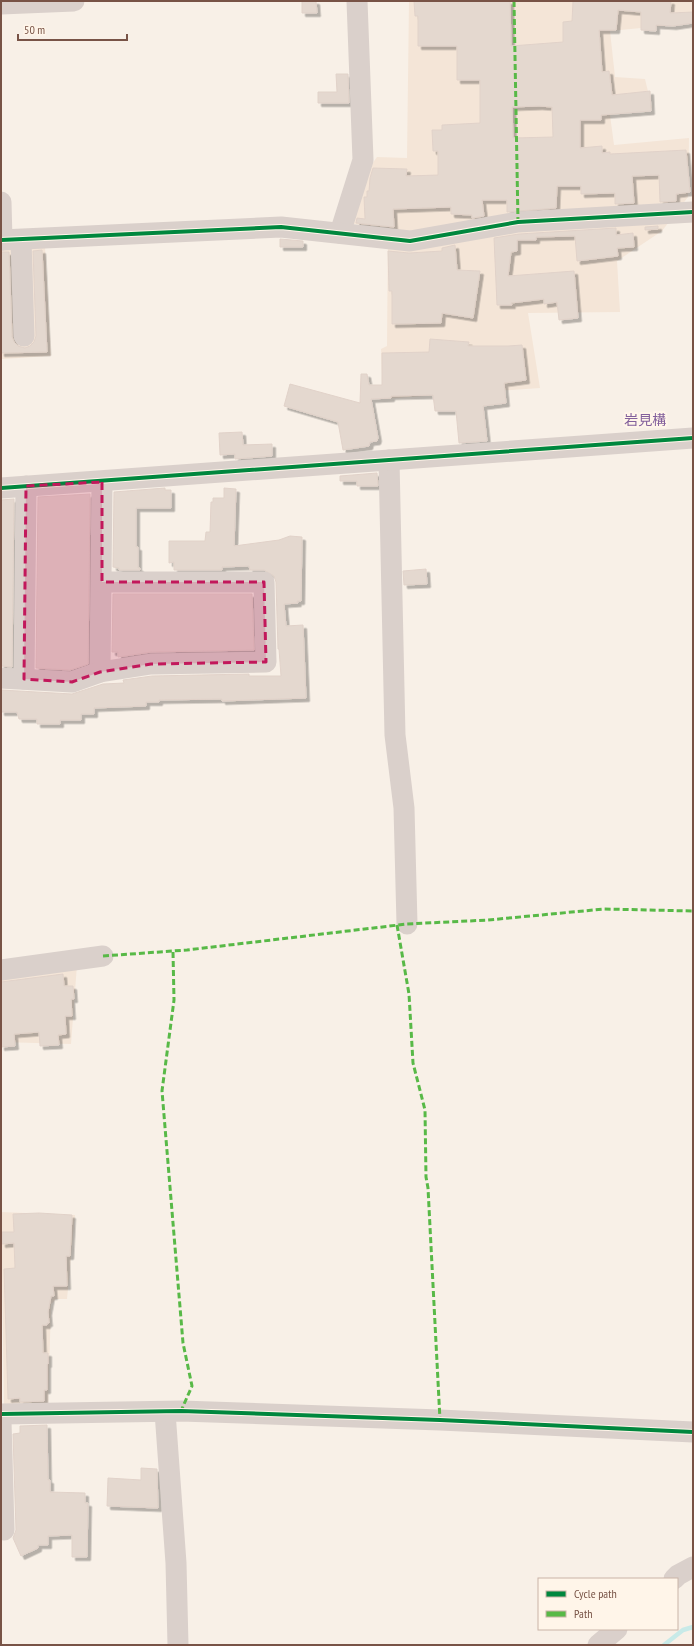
<svg xmlns="http://www.w3.org/2000/svg" width="694" height="1646" font-family="'PT Sans Narrow','Noto Sans JP',sans-serif">
<style>
.residential{fill:#f4e5d7}
.lines{fill:none;stroke-linecap:round;stroke-linejoin:round}
.stream{stroke:#c8eae8;stroke-width:4.5}
.building{fill:#e4d8cf;stroke:#e1d2c9;fill-rule:evenodd;filter:url(#shadow)}
.minor{stroke:#dad0cb;stroke-width:21}
.quiet{stroke:#58b947;stroke-width:3;stroke-dasharray:6 3;stroke-linecap:butt}
.cycleway-casing{stroke:#fff5e9;stroke-width:6}
.cycleway{stroke:#00873e;stroke-width:4}
.marked{fill:#c2185b;fill-opacity:0.2;stroke:#c2185b;stroke-width:3;stroke-dasharray:8 5;stroke-linejoin:round}
.labels{text-anchor:middle;dominant-baseline:central;stroke-width:4;stroke-linejoin:round;paint-order:stroke}
.quarter-label{font-size:14px;fill:#83609c;stroke:#fff5e9}
</style>
<defs>
<filter id="shadow"><feDropShadow dx="3.5" dy="3.5" stdDeviation="0" flood-color="#0004"/></filter>
</defs>
<rect width="100%" height="100%" fill="#f8f0e7"/>
<g class="residential">
<path d="M409,1H693V23L610,31L615,77L645,79L652,108L610,115L614,145L689,138L688,197L662,231L617,261L620,312L528,313L540,388L383,399L381,349L387,346L388,228L353,224L357,185L377,157L407,158Z"/>
<path d="M45,247L51,356L2,359L1,250Z"/>
<path d="M77,965L71,1044L1,1042V975Z"/>
<path d="M1,1212L75,1215L67,1299H56L51,1304L48,1410L4,1404Z"/>
</g>
<g class="lines">
<path class="stream" d="M664,1645L683,1630L693,1627"/>
</g>
<g class="building">
<path d="M302,1H316L317,13H302Z"/>
<path d="M414,1H510L511,46L563,42V22L572,21L573,1H671L670,13L693,12V23L673,26L656,25V31L641,30V12L618,10L616,30H599L602,72L609,71L612,95L650,91L651,111L601,115V120H580V148L602,146V153L610,152V154L686,150L690,192L676,194V201L660,202L659,175L632,176L634,203L615,204V193L581,194V186H557L556,208L507,212V200H482L484,216L472,218V215L451,214V207L393,209L394,227L356,223L357,218L365,219L364,197H367V191H369L370,178L373,168L407,169L406,176L438,175V151H433L432,130H442V125L480,123V80H457V46H418V16H415ZM539,106L552,107L553,137L513,138L512,107Z"/>
<path d="M336,74H348L349,103H318V92H337Z"/>
<path d="M658,226V229L645,230V227Z"/>
<path d="M616,228V235L633,233L634,247L617,248L618,256L577,261L575,236L536,237V240H517V251L511,252L508,276L574,271L578,318L559,320L557,302L544,304V299L511,303L512,305H497L494,238L519,234Z"/>
<path d="M280,239L303,241V247H280Z"/>
<path d="M455,245L457,270L480,271L473,318L442,313L441,323L392,324V291H389L388,251L409,253L442,251V248Z"/>
<path d="M42,250L47,352L1,353V252H9L12,337L14,342L18,346L25,348L30,346L34,342L36,336L33,251Z"/>
<path d="M430,339L469,342L468,346H508L522,345L526,380L504,383L506,403L483,406L487,441L459,443L456,411H435L433,395L391,396V398L371,399L378,438L377,441L370,442L369,446L343,450L338,422L284,406L290,384L360,403L361,374H367L369,385H382V353L429,352Z"/>
<path d="M242,432L243,445L272,444V456L235,459V454L220,455L219,433Z"/>
<path d="M377,473L378,486H357V481H340V476Z"/>
<path d="M165,488V490H171V508H136V547H138V568H140V570H119V568L113,567L114,492Z"/>
<path d="M224,488L236,489L234,546L279,540L290,536L302,537L301,601H297L298,603L284,604L286,626L303,625L306,698L222,701V699L159,700V702H146V706L94,708V714H81V720H60V724H37V719H19L17,712H1V690L72,694L103,684L124,683L123,680L152,676L249,674V676H281L279,649H278L276,582L274,576L264,570H250L249,566L222,567V570H174V562L169,563V541H205L206,532H210L211,502H213V498H224Z"/>
<path d="M90,494L88,664L70,670L36,668L38,497Z"/>
<path d="M14,499L12,667L1,666V500Z"/>
<path d="M426,569L427,584L404,585L403,571Z"/>
<path d="M113,594H252L254,650L151,652L118,657V652H112Z"/>
<path d="M63,974L64,986H73L74,999H71L72,1016H65L66,1034L58,1035L59,1045L40,1046L39,1032L14,1034L15,1046L1,1047V982Z"/>
<path d="M39,1213L72,1215L70,1256H66L67,1286H53L54,1296H51L48,1312L49,1323H47V1325H42L43,1353H48V1364H47V1390H44V1401L20,1402V1398L8,1399L4,1269L15,1268L14,1243L2,1244V1232H14L13,1214Z"/>
<path d="M47,1425L48,1480H50V1492L85,1493V1503H88L87,1557H72V1535L48,1536V1545H38V1548L21,1556L13,1538L16,1530L13,1434L20,1433V1426Z"/>
<path d="M141,1468L157,1469L158,1508L107,1506L108,1478L141,1480Z"/>
</g>
<g class="lines">
<g class="minor">
<path d="M1,4L74,1"/>
<path d="M1,202L2,240"/>
<path d="M340,233L363,160L357,1"/>
<path d="M1,240L281,227L410,241L518,222L693,212"/>
<path d="M21,240L24,336"/>
<path d="M389,460L395,735L404,808L407,924"/>
<path d="M1,488L693,438"/>
<path d="M100,672L102,482"/>
<path d="M1,678L72,682L100,672L151,664L266,662L264,582H102"/>
<path d="M24,679L26,486"/>
<path d="M1,970L103,956"/>
<path d="M165,1412L176,1563L178,1645"/>
<path d="M1,1414L181,1411L440,1420L693,1432"/>
<path d="M1,1421L4,1530"/>
<path d="M674,1579L678,1575L693,1567"/>
<path d="M598,1645L617,1629"/>
</g>
<g class="quiet">
<path d="M514,1L518,222"/>
<path d="M397,925L409,994L413,1063L425,1110L426,1177L428,1188L440,1420"/>
<path d="M173,952L174,1000L162,1091L183,1343L192,1386L181,1411"/>
<path d="M103,956L187,950L407,924L488,920L604,909L693,911"/>
</g>
<defs>
<g id="cycleway">
<path d="M1,240L281,227L410,241L518,222L693,212"/>
<path d="M1,488L693,438"/>
<path d="M1,1414L181,1411L440,1420L693,1432"/>
</g>
</defs>
<use href="#cycleway" class="cycleway-casing"/>
<use href="#cycleway" class="cycleway"/>
</g>
<path class="marked" d="M102,482V582H264L266,662L151,664L100,672L72,682L24,679L26,486Z"/>
<g class="labels">
<g class="quarter-label">
<text x="645" y="420">岩見構</text>
</g>
</g>
<rect width="694" height="1646" fill="none" stroke="#785346" stroke-width="4"/>
<rect x="538" y="1578" width="140" height="52" fill="#fff5e9" stroke="#c9b4a8"/>
<rect x="546" y="1591" width="20" height="6" fill="#00873e" stroke="#c9b4a8"/>
<text x="574" y="1598" font-size="12" fill="#785346">Cycle path</text>
<rect x="546" y="1611" width="20" height="6" fill="#58b947" stroke="#c9b4a8"/>
<text x="574" y="1618" font-size="12" fill="#785346">Path</text>
<path d="M18 34v6h109v-6" fill="none" stroke="#785346" stroke-width="2"/>
<text x="24" y="34" font-size="12" fill="#785346" stroke="#fff5e9" stroke-width="3" paint-order="stroke">50 m</text>
</svg>
